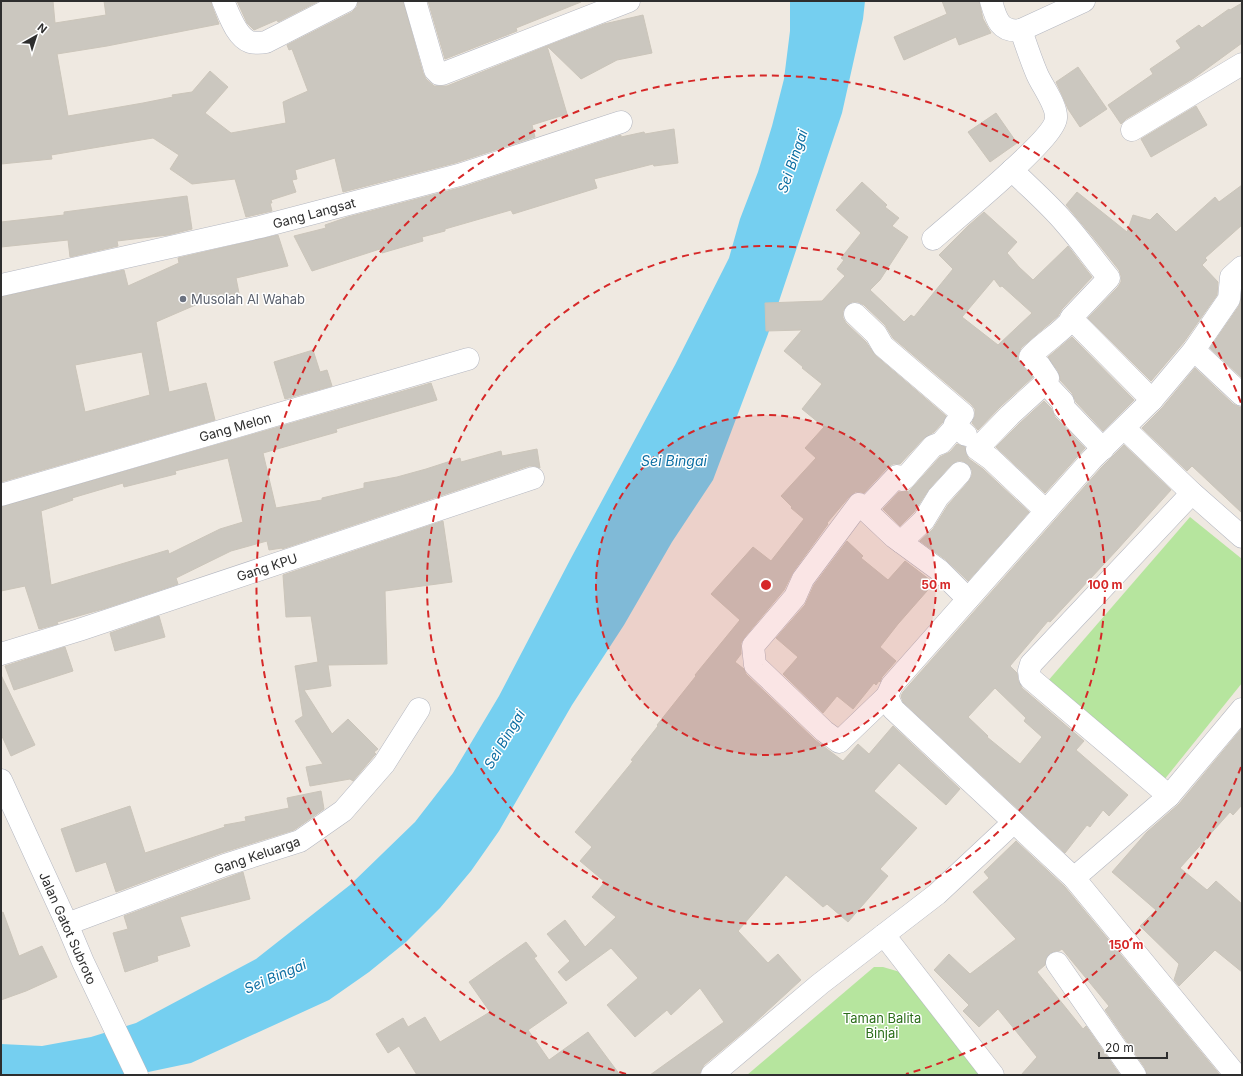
<svg xmlns="http://www.w3.org/2000/svg" width="1243" height="1076" font-family="Inter,sans-serif">
<style>
.green{fill:#b6e59e}
.water{fill:#75cff0}
.building{fill:#cbc7bf;stroke:#cbc5ba;fill-rule:evenodd}
.lines{fill:none;stroke-linecap:round;stroke-linejoin:round}
.street-casing{stroke:#b4b7c1;stroke-width:23}
.secondary-casing{stroke:#b4b7c1;stroke-width:23}
.street{stroke:#fff;stroke-width:22}
.secondary{stroke:#fff;stroke-width:22}
.ring{fill:none;stroke:#d62828;stroke-width:2;stroke-dasharray:7 5}
.worship-dot{fill:#6b7280;stroke:#fff;stroke-width:1.5}
.labels{text-anchor:middle;dominant-baseline:central;stroke-width:3;stroke-linejoin:round;paint-order:stroke}
.street-label{font-size:13px;fill:#2e2e2e;stroke:#fff}
.worship-label{font-size:13px;fill:#5b616d;stroke:#fff;text-anchor:start}
.park-label{font-size:13px;fill:#2c6e1b;stroke:#fff}
.water-label{font-size:14px;font-style:italic;fill:#0d6fa3;stroke:#fff}
.centre{fill:#d62828;stroke:#fff;stroke-width:2}
.ring-label{font-size:12px;text-anchor:middle;font-weight:bold;fill:#d62828;stroke:#fff;stroke-width:3;stroke-linejoin:round;paint-order:stroke}
</style>
<rect width="100%" height="100%" fill="#efe9e1"/>
<g class="green">
<path d="M1190,517L1242,559V683L1164,780L1047,682Z"/>
<path d="M874,967H883L900,972L980,1075H747Z"/>
</g>
<path class="water" d="M790,1H865L863,19L842,113L768,334L713,480L672,542L624,625L572,705L499,831L471,871L440,908L406,942L369,972L329,1000L191,1063L134,1075H1V1044L42,1046L91,1037L136,1023L256,959L350,885L415,822L453,773L499,696L570,560L675,365L729,258L740,219L758,172L772,126L784,79L790,31Z"/>
<g class="building">
<path d="M1,1H53L55,23L106,15L104,1H211L212,6L219,24L107,46L57,54L68,116L143,103L173,97L172,95L192,92L210,71L228,87L205,113L231,133L286,123L283,102L308,91L292,49L289,50L287,45L352,12L357,7L358,1H403L423,73L426,79L434,86H447L547,46L567,114L532,125L535,137L455,163L343,192L335,158L295,170L297,179L292,180L296,192L271,200L272,203H270L272,211L246,217L235,179L192,184L170,169L179,155L153,138L51,155L52,159L1,164Z"/>
<path d="M237,1H319L278,22L277,20L254,30L247,23Z"/>
<path d="M428,1H581V2L516,28L517,31L445,59Z"/>
<path d="M942,1H979L983,19L991,33L959,45L956,37L904,60L894,37L947,14Z"/>
<path d="M1242,3V43L1194,78L1126,119L1121,124L1108,105L1153,74L1150,69L1181,48L1176,41L1199,25L1202,28L1229,9L1230,10Z"/>
<path d="M643,15L652,53L617,60L581,79L547,46L604,24Z"/>
<path d="M1078,67L1107,109L1080,127L1068,109L1063,97L1056,82Z"/>
<path d="M1196,106L1207,125L1151,157L1141,139Z"/>
<path d="M996,113L1017,143L990,162L968,132Z"/>
<path d="M674,129L678,163L654,166L653,164L594,179L597,188L513,214L511,210L445,229V231L422,237L423,241L382,253L380,249L312,271L294,236L326,228L325,225L348,217L463,187L621,135V137L644,132L645,134Z"/>
<path d="M862,182L887,205L885,207L899,218L892,226L908,237L880,280L870,290L904,322L911,315L914,317L953,269L939,255L968,226L984,212L1017,242L1007,253L1019,267L1033,280L1068,246L1092,277L1062,309L1058,316L1021,348L1018,355V361L1033,377L1001,406L978,430L972,423L975,416V409L971,404L893,338L885,325L864,305L858,302H852L846,306L843,311V318L846,323L866,342L875,355L946,416L943,422L934,432L924,438L900,464H893L888,467L864,493L861,492H855L849,497L827,523L828,524L793,572L784,590L744,638L741,643V654L735,662L744,669L746,674L815,740L843,761L858,744L869,754L893,726L960,789L946,805L899,763L874,791L917,828L880,869L888,876L848,922L827,904L823,907L786,875L738,931L768,963L778,954L801,980L752,1025L704,1065L700,1073L697,1075H650L724,1022L700,988L671,1015L667,1010L635,1037L607,1005L638,978L611,948L566,981L558,972L570,961L547,934L565,920L585,947L616,917L592,897L605,882L580,861L592,847L575,832L633,761L631,760L658,726L657,725L696,676L695,675L740,620L711,594L753,547L771,561L804,519L791,508L792,507L781,496L816,458L805,448L824,427L802,409L822,384L802,368L803,367L784,351L802,330L766,331L765,303L822,301L845,276L837,269L844,260L841,258L861,233L836,210ZM994,279L1000,287L1002,286L1032,313L998,345L962,317Z"/>
<path d="M1242,185V225L1205,258L1207,260L1202,265L1218,282L1217,295L1184,342L1151,381L1088,318L1118,287L1121,282V276L1119,270L1092,236L1066,205L1077,192L1127,232L1133,215L1150,220L1157,213L1176,232L1215,197L1219,202Z"/>
<path d="M187,196L192,229L168,235L117,241L118,246L70,257L68,240L1,247V222L64,215V212Z"/>
<path d="M278,235L288,266L236,278L239,293L200,303L156,322L169,392L206,383L215,420L1,482V297L124,270L128,286L179,263L178,258ZM142,352L150,395L85,412L75,365Z"/>
<path d="M1242,294V378L1210,348L1239,306Z"/>
<path d="M1072,337L1134,400L1103,431L1076,402L1072,393L1060,380V377L1058,371L1048,357Z"/>
<path d="M313,350L320,372L327,370L332,386L285,399L274,362Z"/>
<path d="M1195,368L1233,404L1239,407H1242V513L1192,466L1187,471L1142,428L1162,408Z"/>
<path d="M431,383L437,400L336,429L337,432L263,453L276,508L322,500V498L364,488V483L397,477L426,469L460,458L461,462L501,451L502,456L537,449L540,468L535,466H529L282,549V548L269,550L267,541L231,551L176,578L178,584L103,609L57,622L58,624L39,629L25,586L1,591V507ZM228,458L243,522L220,529L169,554L168,550L51,585L41,511L73,500L72,498L123,483L124,487L176,474L175,471Z"/>
<path d="M1044,401L1051,408L1055,417L1085,448L1045,493L996,447L1019,424Z"/>
<path d="M957,444L965,447L966,454L969,459L983,469L1029,512L968,581L946,560L920,541L933,529L948,505L969,481L972,475V470L968,464L962,461H957L951,465L929,489L914,512L900,526L883,509L899,492H902L909,491L914,486L940,457L950,452Z"/>
<path d="M1124,445L1171,490L1117,550L1050,622L1048,621L1010,666L1017,673L1018,680L1022,688L1084,741L1076,750L1128,795L1109,816L1103,810L1090,827L1087,825L1065,853L903,702L901,696L903,692L1101,468ZM995,688L1026,718L1024,721L1042,737L1020,764L987,737L988,736L968,717Z"/>
<path d="M443,521L452,582L385,591L387,664L328,665L331,686L304,690L332,734L348,719L378,749L374,752L376,754L374,756L353,781L350,779L310,786L306,767L323,764L295,721L303,716L295,666L318,662L311,616L286,617L283,575Z"/>
<path d="M847,541L863,556L861,558L888,580L905,561L934,583L898,624L880,647L896,661L882,677L880,682L879,681L876,685L874,683L853,709L837,696L823,713L783,674L798,657L776,638L805,605L814,585Z"/>
<path d="M159,616L165,637L115,651L110,633Z"/>
<path d="M65,647L73,671L14,690L5,666Z"/>
<path d="M1,675L35,745L11,756L1,734Z"/>
<path d="M1242,728V805L1233,815L1230,812L1180,868L1207,890L1216,881L1242,904V972L1215,950L1179,986L1174,980L1179,964L1140,926L1156,910L1112,872L1147,832L1179,804Z"/>
<path d="M321,791L324,809L294,830L221,853L116,892L106,862L76,872L61,829L130,806L145,853L225,827L224,825L246,821L245,817L289,808L287,798Z"/>
<path d="M1016,841L1065,887L1220,1075H1147L1145,1068L1105,1010L1109,1006L1062,949L1059,951H1056L1050,953L1046,958L1045,965L1037,972L1083,1029L1086,1026L1120,1075H1021L1037,1057L998,1009L979,1027L963,1011L969,1005L934,970L949,954L970,974L1016,939L973,892L989,878L984,872Z"/>
<path d="M243,872L250,899L180,917L190,946L157,956L158,961L125,972L113,933L128,929L124,916Z"/>
<path d="M3,912L19,956L42,946L57,977L26,991L1,1000V913Z"/>
<path d="M526,942L537,956L534,958L567,1003L528,1030L549,1060L588,1032L620,1075H417L399,1046L388,1053L376,1034L403,1018L408,1027L425,1017L440,1042L490,1012L469,982Z"/>
</g>
<g class="lines">
<defs>
<g id="street">
<path d="M223,1C229,14 236,37 250,42C255,43 261,43 266,42L346,1"/>
<path d="M415,1L433,63L435,70L439,74H442L629,1"/>
<path d="M991,1C996,19 1000,33 1021,30L1084,1"/>
<path d="M1132,130L1242,64"/>
<path d="M1012,170C1030,188 1049,204 1065,223C1081,241 1094,260 1109,278L1071,318L1152,400"/>
<path d="M933,239C953,221 1055,139 1056,118C1057,105 1042,86 1037,74C1031,60 1026,45 1021,30"/>
<path d="M1,285L260,227L459,175L621,122"/>
<path d="M855,314L876,334L883,346L963,414L955,424L956,426"/>
<path d="M1072,319C1060,334 1042,343 1030,357L1040,366L1048,378L1045,383L1063,402L1064,408L1103,449"/>
<path d="M1194,350L1242,395"/>
<path d="M1045,383L1010,415L977,449L991,459L1046,511"/>
<path d="M1124,428L1192,493L1242,537"/>
<path d="M1,495L468,359"/>
<path d="M865,510L897,476L902,480L905,478L933,446L941,443L956,426L966,435"/>
<path d="M901,542L924,520L938,497L960,473"/>
<path d="M1,654L79,630L533,478"/>
<path d="M887,696L839,742L824,731L755,665L753,646L795,597L803,579L859,504L894,537L939,570L968,599"/>
<path d="M1169,796L1030,678L1029,671L1031,664L1192,493"/>
<path d="M1074,878L1169,796L1242,709"/>
<path d="M67,924L225,865L300,841L343,811L384,764L419,709"/>
<path d="M884,935L993,1075"/>
<path d="M1057,963L1135,1075"/>
<path d="M712,1075L820,984L937,894L1014,822"/>
<path d="M1236,1075L1074,878L893,709L887,696L892,685L1092,459L1152,400L1194,350L1229,299L1231,277L1242,267"/>
</g>
<path id="secondary" d="M1,780L67,924L83,962L137,1075"/>
</defs>
<use href="#street" class="street-casing"/>
<use href="#secondary" class="secondary-casing"/>
<use href="#street" class="street"/>
<use href="#secondary" class="secondary"/>
</g>
<circle cx="766" cy="585" r="170" fill="#d62828" fill-opacity=".12"/>
<g class="ring">
<circle cx="766" cy="585" r="170"/>
<circle cx="766" cy="585" r="339"/>
<path d="M1241 767A509 509 0 0 1 906 1074M626 1074A509 509 0 1 1 1241 403"/>
</g>
<circle class="worship-dot" cx="183" cy="299" r="4"/>
<g class="labels">
<g class="street-label">
<text transform="translate(314 213) rotate(-15)">Gang Langsat</text>
<text transform="translate(235 427) rotate(-16)">Gang Melon</text>
<text transform="translate(267 567) rotate(-18)">Gang KPU</text>
<text transform="translate(257 855) rotate(-19)">Gang Keluarga</text>
<text transform="translate(68 928) rotate(66)">Jalan Gatot Subroto</text>
</g>
<g class="worship-label">
<text x="191" y="299">Musolah Al Wahab</text>
</g>
<g class="park-label">
<text x="882" y="1018">Taman Balita<tspan x="882" dy="15">Binjai</tspan></text>
</g>
<g class="water-label">
<text transform="translate(792 161) rotate(-71)">Sei Bingai</text>
<text x="674" y="460">Sei Bingai</text>
<text transform="translate(504 739) rotate(-59)">Sei Bingai</text>
<text transform="translate(275 976) rotate(-23)">Sei Bingai</text>
</g>
</g>
<circle cx="766" cy="585" r="6" class="centre"/>
<g class="ring-label">
<text x="936" y="589">50 m</text>
<text x="1105" y="589">100 m</text>
<text x="1126" y="949">150 m</text>
</g>
<rect width="1243" height="1076" fill="none" stroke="#2e2e2e" stroke-width="4"/>
<g transform="translate(36 36) rotate(39)" stroke="#ffffff" stroke-width="3" paint-order="stroke">
<path d="M0-3L7 15L0 10L-7 15Z" fill="#2e2e2e"/>
<text y="-6" font-size="11" font-weight="bold" text-anchor="middle" fill="#2e2e2e">N</text>
</g>
<path d="M1099 1052v6h68v-6" fill="none" stroke="#2e2e2e" stroke-width="2"/>
<text x="1105" y="1052" font-size="12" fill="#2e2e2e" stroke="#ffffff" stroke-width="3" paint-order="stroke">20 m</text>
</svg>
